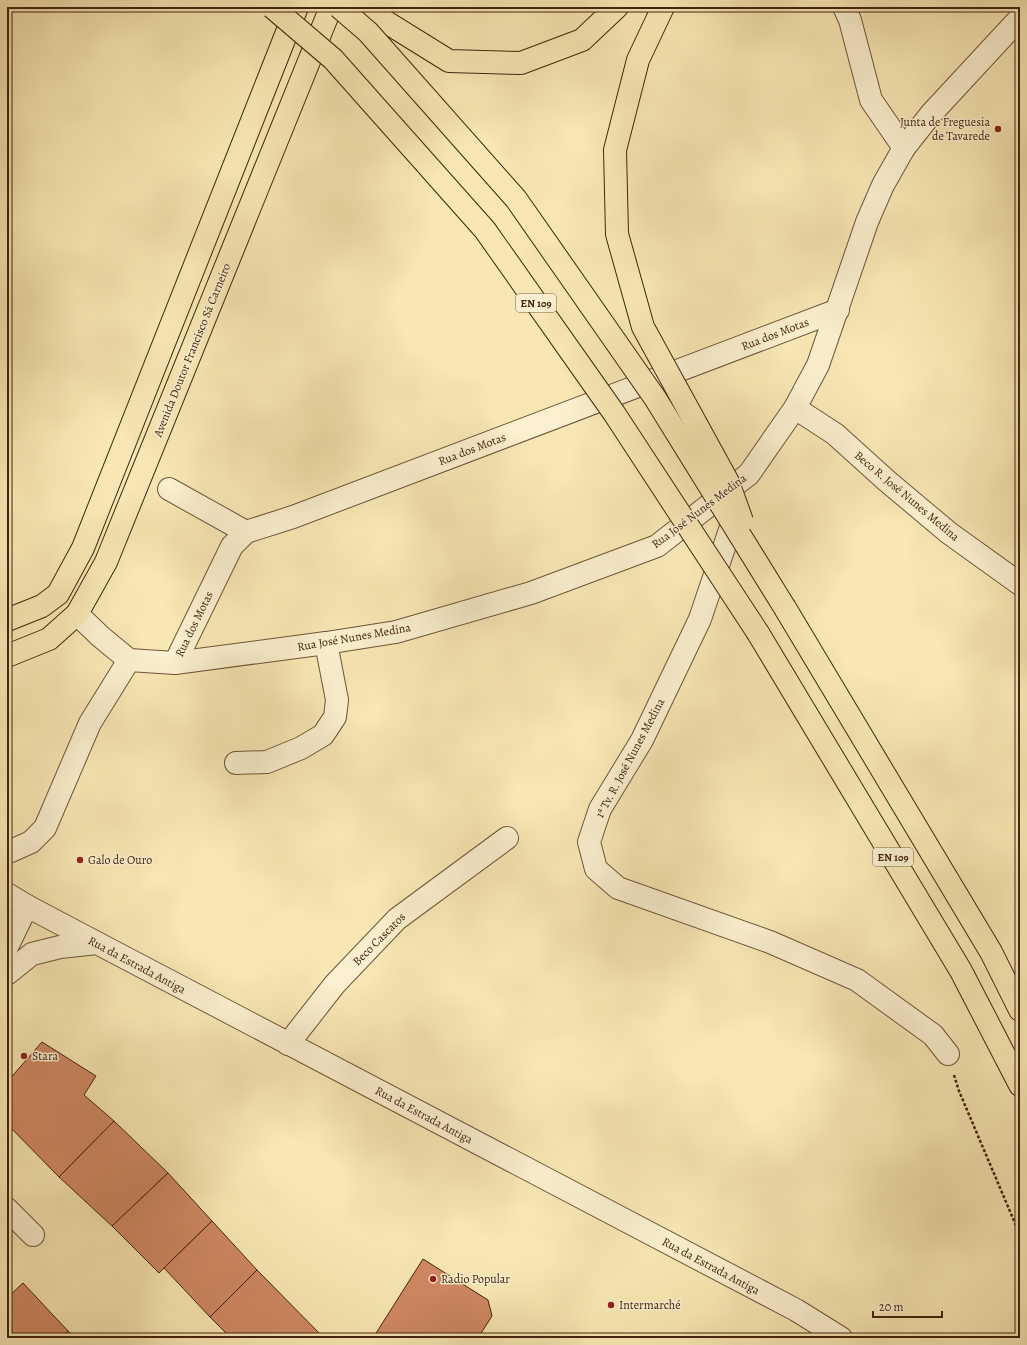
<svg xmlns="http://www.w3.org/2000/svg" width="1027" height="1345" font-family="Alegreya,serif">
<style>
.building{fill:#cf8863;stroke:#43230e}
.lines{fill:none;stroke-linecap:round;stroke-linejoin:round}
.minor-casing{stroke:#705438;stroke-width:24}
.major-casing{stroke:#43230e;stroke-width:24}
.path{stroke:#43230e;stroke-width:2.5;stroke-dasharray:3 2;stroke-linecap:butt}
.minor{stroke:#faefce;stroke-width:22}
.major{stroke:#f7e7b4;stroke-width:22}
.major-bridge-casing{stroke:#43230e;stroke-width:24;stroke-linecap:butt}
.major-bridge{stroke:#f7e7b4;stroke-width:22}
.poi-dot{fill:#8f2418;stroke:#faefce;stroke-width:1.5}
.labels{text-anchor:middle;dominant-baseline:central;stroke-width:3;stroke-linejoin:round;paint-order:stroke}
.shield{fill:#faefce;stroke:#7a6048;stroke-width:1}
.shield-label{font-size:11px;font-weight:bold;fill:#43230e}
.poi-label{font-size:12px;fill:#43230e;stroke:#faefce;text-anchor:start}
.street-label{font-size:12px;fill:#43230e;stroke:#faefce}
</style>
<rect width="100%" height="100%" fill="#f7e7b4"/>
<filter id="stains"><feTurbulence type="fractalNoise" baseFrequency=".005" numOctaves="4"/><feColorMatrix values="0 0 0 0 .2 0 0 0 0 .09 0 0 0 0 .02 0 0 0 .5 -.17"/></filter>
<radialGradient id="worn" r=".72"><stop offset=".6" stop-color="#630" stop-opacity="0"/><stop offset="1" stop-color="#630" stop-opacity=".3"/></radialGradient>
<g class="building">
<path d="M42,1042L96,1076L84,1095L114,1121L59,1177L7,1124V1082Z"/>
<path d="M114,1121L168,1173L112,1226L59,1177Z"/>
<path d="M168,1173L212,1221L159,1273L112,1226Z"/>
<path d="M212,1221L257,1270L210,1317L164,1268Z"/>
<path d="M423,1259L488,1300L492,1316L478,1338H373Z"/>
<path d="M257,1270L324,1338H231L210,1317Z"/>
<path d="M23,1283L68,1331L61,1338H7V1298Z"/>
<path d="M68,1331L76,1338H61Z"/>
</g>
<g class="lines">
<defs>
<g id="minor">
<path d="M844,7L850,20L871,100L904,148"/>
<path d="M795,408L835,434L887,481L949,533L1020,584"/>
<path d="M169,489L246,532"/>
<path d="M737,509L700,619L642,740L600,809L589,842L596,869L618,888L770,942L857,980L933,1035L948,1054"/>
<path d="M77,614L101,637L129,660L175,663L326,643L396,632L531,593L657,546L749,474L795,408L818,365L867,222L883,185L904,148L931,114L1020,18"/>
<path d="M175,663L232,546L246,532L293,517L838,310"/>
<path d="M236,763L267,762L301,748L323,735L335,717L337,700L326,643"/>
<path d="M7,851H11L31,842L45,828L90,723L129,660"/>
<path d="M7,894L27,906L97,943L796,1310L841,1338"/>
<path d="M7,947L27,906"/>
<path d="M7,974L32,954L60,947L97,943"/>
<path d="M288,1044L335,984L397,919L507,838"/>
<path d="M7,1209L33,1235"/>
</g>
<g id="major">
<path d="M362,7L449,61L521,63L582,40L617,7"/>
<path d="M785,608L991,952L1020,1010"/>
<path d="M7,620L42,606L58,594L83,548L297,7"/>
<path d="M758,633L961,971L1020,1085"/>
<path d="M7,656L49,639L77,614L106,562L331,7"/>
</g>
</defs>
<use href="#minor" class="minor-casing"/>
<use href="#major" class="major-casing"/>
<path class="path" d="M954,1075L959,1091L1020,1235"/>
<use href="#minor" class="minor"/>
<use href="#major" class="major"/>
<defs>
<g id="major-bridge">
<path d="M272,7L333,59L485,230L614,413L758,633"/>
<path d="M339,7L368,32L516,199L655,398L785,608"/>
<path d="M663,7L638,60L615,150L617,234L643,327L728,482L742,521"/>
</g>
</defs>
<use href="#major-bridge" class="major-bridge-casing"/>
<use href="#major-bridge" class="major-bridge"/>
</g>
<g class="poi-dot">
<circle cx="998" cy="129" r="4"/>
<circle cx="80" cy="860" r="4"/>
<circle cx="24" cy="1056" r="4"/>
<circle cx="433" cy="1279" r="4"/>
<circle cx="611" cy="1305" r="4"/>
</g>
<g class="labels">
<g class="shield">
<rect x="516" y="294" width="40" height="18" rx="3"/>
<rect x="873" y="848" width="40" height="18" rx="3"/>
</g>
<g class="shield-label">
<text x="536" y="303">EN 109</text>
<text x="893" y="857">EN 109</text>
</g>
<g class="poi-label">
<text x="990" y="122" text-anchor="end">Junta de Freguesia<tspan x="990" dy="14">de Tavarede</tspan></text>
<text x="88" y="860">Galo de Ouro</text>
<text x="32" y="1056">Stara</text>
<text x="441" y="1279">Radio Popular</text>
<text x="619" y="1305">Intermarché</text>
</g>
<g class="street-label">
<text transform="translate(775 334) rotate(-21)">Rua dos Motas</text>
<text transform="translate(192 350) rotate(-68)">Avenida Doutor Francisco Sá Carneiro</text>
<text transform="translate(472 449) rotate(-21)">Rua dos Motas</text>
<text transform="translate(907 496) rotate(40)">Beco R. José Nunes Medina</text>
<text transform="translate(699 511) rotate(-37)">Rua José Nunes Medina</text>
<text transform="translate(194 624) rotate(-64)">Rua dos Motas</text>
<text transform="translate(354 637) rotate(-10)">Rua José Nunes Medina</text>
<text transform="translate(630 758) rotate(-62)">1ª Tv. R. José Nunes Medina</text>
<text transform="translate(379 939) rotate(-45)">Beco Cascatos</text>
<text transform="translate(137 965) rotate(28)">Rua da Estrada Antiga</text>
<text transform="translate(424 1115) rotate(28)">Rua da Estrada Antiga</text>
<text transform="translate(711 1266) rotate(28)">Rua da Estrada Antiga</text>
</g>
</g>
<rect width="1027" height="1345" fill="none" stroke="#f7e7b4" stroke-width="24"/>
<rect x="8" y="8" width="1011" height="1329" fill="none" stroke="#43230e" stroke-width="2"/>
<rect x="12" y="12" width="1003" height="1321" fill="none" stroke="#43230e"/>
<path d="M873 1311v6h69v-6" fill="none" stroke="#43230e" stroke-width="2"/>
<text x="879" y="1311" font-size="12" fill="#43230e" stroke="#faefce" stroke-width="3" paint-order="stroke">20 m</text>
<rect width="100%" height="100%" filter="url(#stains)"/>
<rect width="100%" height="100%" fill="url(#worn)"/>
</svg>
